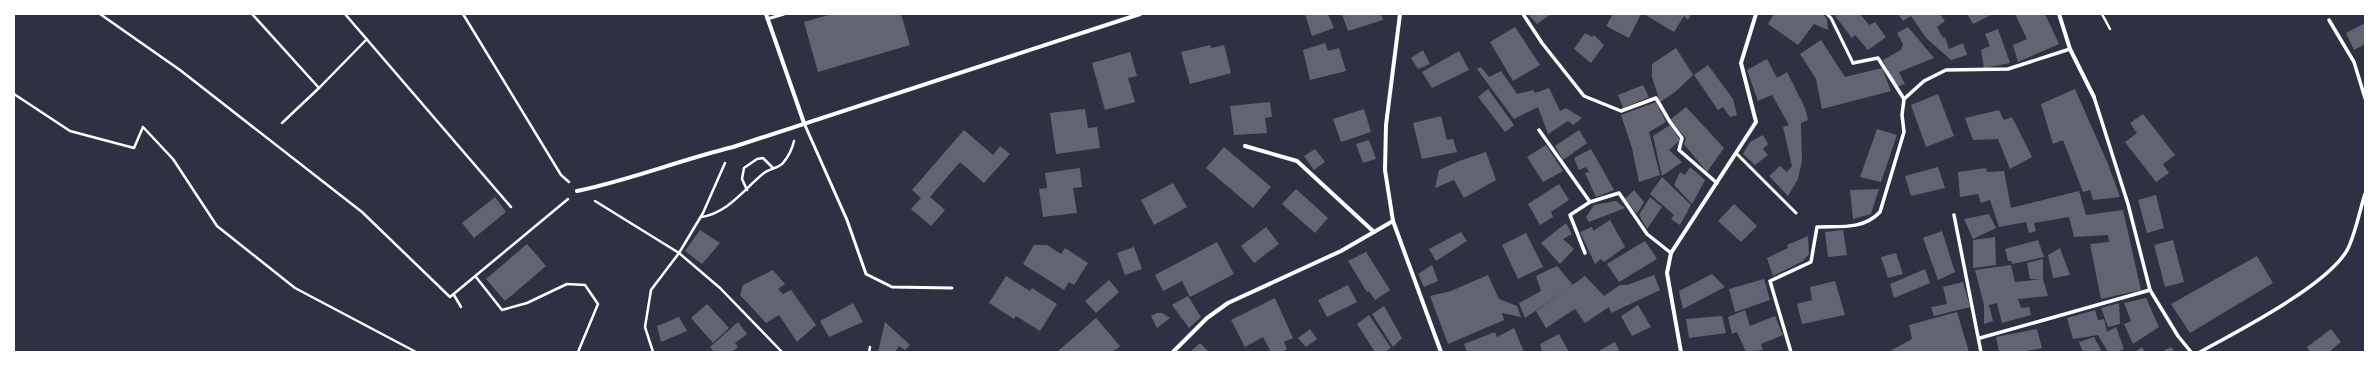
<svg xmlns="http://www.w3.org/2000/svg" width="2379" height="366" font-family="Helvetica,sans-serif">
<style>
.building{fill:#626471}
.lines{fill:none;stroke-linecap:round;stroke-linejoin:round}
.path{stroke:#fff;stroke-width:2.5}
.service{stroke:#fff;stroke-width:3}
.pedestrian{stroke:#fff;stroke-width:3.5}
.minor{stroke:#fff;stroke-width:4}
</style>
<rect width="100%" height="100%" fill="#2d3142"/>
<g class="building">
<path d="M832,14H901L910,45L818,72L804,22Z"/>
<path d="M1305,14H1328L1334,28L1312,36Z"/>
<path d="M1342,14H1381L1383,20L1348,31Z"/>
<path d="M1528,14H1551L1537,24Z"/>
<path d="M1613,14H1641L1629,38L1606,26Z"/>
<path d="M1644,14H1691L1688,20L1684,16L1674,32Z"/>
<path d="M1774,14H1823L1827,19L1828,30L1814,24L1798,45L1768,24Z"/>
<path d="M1837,14H1860L1869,25L1875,22L1886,37L1868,50L1855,35L1852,38L1835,16Z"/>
<path d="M1898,14H1940L1945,21L1937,27L1943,38L1945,37L1949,49L1963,43L1967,55L1951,60L1926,38L1911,16L1903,21Z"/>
<path d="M1967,14H1993L1973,24Z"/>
<path d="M2015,14H2045L2059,44L2018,62L2013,45L2027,39Z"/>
<path d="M2365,23V44L2354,50L2346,33Z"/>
<path d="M1515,27L1540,65L1513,81L1490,42Z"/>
<path d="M1908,27L1934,58L1899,72L1905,84L1896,87L1883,60L1901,50L1903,44L1897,33Z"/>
<path d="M1998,29L2010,63L1984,68L1981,50L1990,46L1985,34Z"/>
<path d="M1585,33L1592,37L1594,35L1604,45L1591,63L1574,49Z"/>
<path d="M1821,40L1845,77L1882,68L1891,91L1822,109L1816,79L1800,54Z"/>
<path d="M1325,43L1328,51L1339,48L1346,71L1310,80L1303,50Z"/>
<path d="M1210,45L1211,48L1224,45L1231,73L1190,84L1181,52Z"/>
<path d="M1676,48L1693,75L1675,92L1660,102L1652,77V64Z"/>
<path d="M1423,50L1430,64L1418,69L1411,58Z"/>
<path d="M1459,51L1469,70L1432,88L1422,72Z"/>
<path d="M1130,52L1137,76L1128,78L1135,102L1105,110L1092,63Z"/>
<path d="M1767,59L1777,78L1787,72L1805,108L1808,120L1801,123L1802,161L1798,179L1788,196L1769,176L1780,166L1787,172L1792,166L1783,127L1789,125L1772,95L1758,101L1747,70Z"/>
<path d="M1708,65L1733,99L1737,115L1730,117L1723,107L1718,110L1694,75Z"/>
<path d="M1481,67L1489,77L1501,71L1517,94L1533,90L1535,93L1549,88L1560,111L1566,108L1582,118L1573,125L1568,121L1548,134L1538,107L1514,119L1477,69Z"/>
<path d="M1643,85L1649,97L1623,108L1618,95Z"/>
<path d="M1488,89L1514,125L1505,132L1478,97Z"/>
<path d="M2075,89L2108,164L2120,197L2093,200L2090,190L2083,192L2063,140L2053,144L2041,104Z"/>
<path d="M1938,94L1954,136L1926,147L1911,105Z"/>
<path d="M1270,102L1272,117L1265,118L1267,133L1234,135L1230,106Z"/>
<path d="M1656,102L1666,122L1649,132L1660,175L1639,182L1632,148L1621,115Z"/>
<path d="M1686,107L1724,148L1707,172L1684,144L1686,138L1670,120Z"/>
<path d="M1085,109L1088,128L1097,127L1100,148L1056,154L1050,113Z"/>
<path d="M1364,109L1371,132L1341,142L1333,119Z"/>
<path d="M1999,110L2004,120L2012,117L2032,157L2010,169L1998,139L1973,140L1965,118Z"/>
<path d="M2143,114L2175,155L2163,164L2169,173L2156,182L2125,142L2137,133L2130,123Z"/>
<path d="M1441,116L1447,140L1453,139L1457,152L1422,159L1413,123Z"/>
<path d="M1670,125L1680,140L1669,150L1682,162L1662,176L1653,136Z"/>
<path d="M1877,129L1897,135L1881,182L1860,177Z"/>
<path d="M964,130L993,155L1000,146L1010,154L984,183L960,162L930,197L945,210L931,226L911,209L921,198L912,190Z"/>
<path d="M1579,130L1587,143L1563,160L1555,146Z"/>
<path d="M1763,135L1768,144L1763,149L1768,155L1755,165L1743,154L1750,142Z"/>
<path d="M1369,140L1376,159L1363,163L1356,144Z"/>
<path d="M1546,145L1563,171L1543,182L1527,157Z"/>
<path d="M1224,147L1271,187L1253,208L1206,168Z"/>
<path d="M1315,149L1325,162L1314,170L1304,156Z"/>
<path d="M1591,149L1614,190L1596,197L1585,173L1589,172L1586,167L1579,170L1574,158Z"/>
<path d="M1486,152L1496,180L1464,198L1454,180L1435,188L1439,170L1459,161Z"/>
<path d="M1690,167L1705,180L1692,204L1674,185L1680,172L1685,175Z"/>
<path d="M1938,167L1945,188L1911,196L1905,176Z"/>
<path d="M1080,168L1082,187L1073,188L1077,213L1043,217L1039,189L1047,188L1045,173Z"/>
<path d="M1986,168L1987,172L2004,171L2011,208L2079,191L2086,215L2123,210L2141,290L2101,299L2090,244L2109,242L2108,235L2074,237L2069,217L2034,223L2036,231L2029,233L2026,222L1999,227L1990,200L1981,203L1978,194L1960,197L1958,172Z"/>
<path d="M1662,177L1691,205L1680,225L1671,219L1674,215L1650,194Z"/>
<path d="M1173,183L1187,207L1154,225L1141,200Z"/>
<path d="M1559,184L1569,200L1551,212L1553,217L1540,225L1528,204Z"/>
<path d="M1296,189L1328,218L1315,233L1282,204Z"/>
<path d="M1879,189L1871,214L1853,219L1850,190Z"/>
<path d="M1634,190L1644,202L1637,214L1625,199Z"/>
<path d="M2156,195L2164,228L2147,233L2138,200Z"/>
<path d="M495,197L506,212L474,238L462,223Z"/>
<path d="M1650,197L1662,207L1647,229L1639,215Z"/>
<path d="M1616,201L1625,208L1589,222L1586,217L1594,205Z"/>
<path d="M1734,204L1757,226L1741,242L1718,221Z"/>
<path d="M1989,214L1996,228L1973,239L1964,219Z"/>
<path d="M1610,220L1625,247L1604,262L1601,259L1595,264L1580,232L1592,227L1593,231Z"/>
<path d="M1566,223L1572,234L1563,239L1574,249L1560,264L1541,243Z"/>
<path d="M1266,227L1279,244L1254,263L1241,246Z"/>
<path d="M700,230L720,243L702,264L685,251Z"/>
<path d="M1843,230L1847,255L1828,257L1825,232Z"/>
<path d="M1942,231L1955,272L1938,280L1923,238Z"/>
<path d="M1461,232L1467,241L1436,261L1429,249Z"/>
<path d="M1526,233L1543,267L1518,279L1502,245Z"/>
<path d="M1808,236L1809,254L1803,261L1773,276L1767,258L1788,248L1787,245Z"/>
<path d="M1995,237L1996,265L1973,268V240Z"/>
<path d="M2038,240L2044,257L2012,264V261H2008L2005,249Z"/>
<path d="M2173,240L2184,282L2165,287L2154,245Z"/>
<path d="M1645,241L1657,259L1619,282L1607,264Z"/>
<path d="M1217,242L1234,274L1190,297L1182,281L1163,291L1155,275Z"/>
<path d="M527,244L546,266L505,301L486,279Z"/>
<path d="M1034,245H1047L1061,254L1065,248L1088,263L1074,285L1069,282L1064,290L1023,264Z"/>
<path d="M1134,247L1142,269L1125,275L1117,253Z"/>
<path d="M2060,248L2070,275L2053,278L2048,255Z"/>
<path d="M1366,252L1390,290L1375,300L1369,291L1367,292L1348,261Z"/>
<path d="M1896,253L1903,274L1888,278L1881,257Z"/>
<path d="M2257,256L2273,283L2190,333L2171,304Z"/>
<path d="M2043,259V279L2048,296L2018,299L2021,308L2029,307L2031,315L2002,323L1997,303L1989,305L1993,321L1984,324V305L1975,270L2011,265L2015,282L2042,279H2030L2027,263Z"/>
<path d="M1432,265L1438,281L1424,287L1418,274Z"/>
<path d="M1557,266L1573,285L1525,318L1519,303L1541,291L1536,276Z"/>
<path d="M1925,269L1930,283L1894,298L1890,284Z"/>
<path d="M773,270L785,284L778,289L783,294L791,290L816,325L797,342L779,315L766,323L740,295L743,285Z"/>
<path d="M1712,274L1725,287L1683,309L1679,291Z"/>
<path d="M1488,275L1499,299L1517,306L1521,317L1502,313L1504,320L1448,344L1430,296L1451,291Z"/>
<path d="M1654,275L1660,290L1611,313L1609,307L1585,323L1575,309L1546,328L1536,311L1585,276L1604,296L1620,285H1627Z"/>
<path d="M1006,276L1030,291L1032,288L1057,304L1040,331L1016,316L1014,319L989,303Z"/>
<path d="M1764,279L1770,300L1735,312L1729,289Z"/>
<path d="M1109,280L1119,292L1096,313L1085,301Z"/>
<path d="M1835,281L1845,315L1802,324L1797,304L1812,300L1810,287Z"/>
<path d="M1963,282L1970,307L1934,316L1931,307L1947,304L1943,287Z"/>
<path d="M1348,285L1357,302L1327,317L1318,300Z"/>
<path d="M1188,296L1201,317L1189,328L1172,305Z"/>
<path d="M1275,298L1293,338L1284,342L1287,349L1283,352H1271L1263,337L1245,347L1231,320Z"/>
<path d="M2146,298L2159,327L2133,344L2124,324L2131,321L2124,303Z"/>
<path d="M853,303L863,322L829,337L820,321Z"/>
<path d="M2119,303L2120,324L2108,327L2101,308Z"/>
<path d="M707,304L729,328L713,343L691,318Z"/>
<path d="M1638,305L1651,327L1632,336L1621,316Z"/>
<path d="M1384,306L1402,338L1393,347L1372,314Z"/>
<path d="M1745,310L1750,326L1775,316L1783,335L1761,344L1763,350L1746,352L1737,332L1732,334L1728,317Z"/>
<path d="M2095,310L2098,320L2104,319L2107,332L2116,327L2124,349L2118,352H2108L2098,335L2073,339L2067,318Z"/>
<path d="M1957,312L1969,352H1888L1912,339L1909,325Z"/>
<path d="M1157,313H1162L1170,318L1157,328L1151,316Z"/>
<path d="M1369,315L1391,348L1385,352H1375L1357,324Z"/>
<path d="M1722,316L1726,333L1689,338L1686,319Z"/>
<path d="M679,317L687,331L661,342L657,326Z"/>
<path d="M1096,318L1120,346L1113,352H1057Z"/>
<path d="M738,322L747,334L735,343L738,347L732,352H714L710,347Z"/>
<path d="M885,322L910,345L905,350L899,346L895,352H878Z"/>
<path d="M1514,328L1524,352H1467L1464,344L1495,332L1497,337Z"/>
<path d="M1310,329L1317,339L1306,347L1298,338Z"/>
<path d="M2037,329L2042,348L2022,352H1999L1996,337Z"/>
<path d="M2331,329L2341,342L2329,352H2310L2307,347Z"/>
<path d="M1559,334L1569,352H1542L1540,344Z"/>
<path d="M2094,337L2102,352H2083L2079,342Z"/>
<path d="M1615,342L1620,352H1597Z"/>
<path d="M1200,343L1209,352H1190Z"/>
<path d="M2142,347L2145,352H2135Z"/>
<path d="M2171,347L2175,352H2161Z"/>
</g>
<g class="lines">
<g class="path">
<path d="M100,14L180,70L362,212L450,297L568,199"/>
<path d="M252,14L319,88L282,123"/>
<path d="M345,14L511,207"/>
<path d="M463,14L561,175L569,182"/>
<path d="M2102,14L2110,29"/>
<path d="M319,88L367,39"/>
<path d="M14,94L70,131L134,148L143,127L173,159L217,226L295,288L416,352"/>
<path d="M747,190L742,179L744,168L757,159L763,158L773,168"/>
<path d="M595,201L679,253L720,288L782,352"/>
<path d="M701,217C728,213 743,190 764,173C769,169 779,168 783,163C788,157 792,150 794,141"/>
<path d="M476,277L502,310L527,303L567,284L585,285L598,304L578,352"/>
<path d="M454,295L461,307"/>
<path d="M653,352L645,327L651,290L679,253L703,213L725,163"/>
<path d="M869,352L870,347"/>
</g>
<g class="service">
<path d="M1827,14L1831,18L1853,63"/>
<path d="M767,19L784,14"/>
<path d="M804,123L847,220L866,274L892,287L952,288"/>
<path d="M1736,153L1796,213"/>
</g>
<g class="pedestrian">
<path d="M1523,14L1542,43L1584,96L1621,111L1656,98L1670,122L1682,138L1679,150L1717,183"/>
<path d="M2329,20L2354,62L2365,98"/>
<path d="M1853,63L1878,58L1904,99"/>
<path d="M2094,97L2128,204L2150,290L2178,336L2191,352"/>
<path d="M1539,130L1590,202L1619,193L1647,234L1671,253"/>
<path d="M1954,215L1981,352"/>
<path d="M1585,253L1570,215L1590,202"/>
<path d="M1980,338L2150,290"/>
<path d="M1791,352L1770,281L1811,262L1817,227C1840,226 1863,230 1880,212L1904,132L1902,115L1904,99L1924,81L1946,70L2008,69L2070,49"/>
<path d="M2200,352C2238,331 2324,287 2346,252C2354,240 2360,209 2365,194"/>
</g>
<g class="minor">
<path d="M766,14L804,123"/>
<path d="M1400,14L1386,125L1385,170L1393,221L1441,352"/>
<path d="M2059,14L2070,49L2094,97"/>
<path d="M1245,146L1297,161L1374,232"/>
<path d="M577,191C630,180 680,160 733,147L1140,14"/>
<path d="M1173,352L1207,318L1228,303L1341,251L1393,221"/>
<path d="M1681,352L1667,273L1671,253L1756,122L1741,63L1756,14"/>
</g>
</g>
<rect width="2379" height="366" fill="none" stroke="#ffffff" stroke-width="30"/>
</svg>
